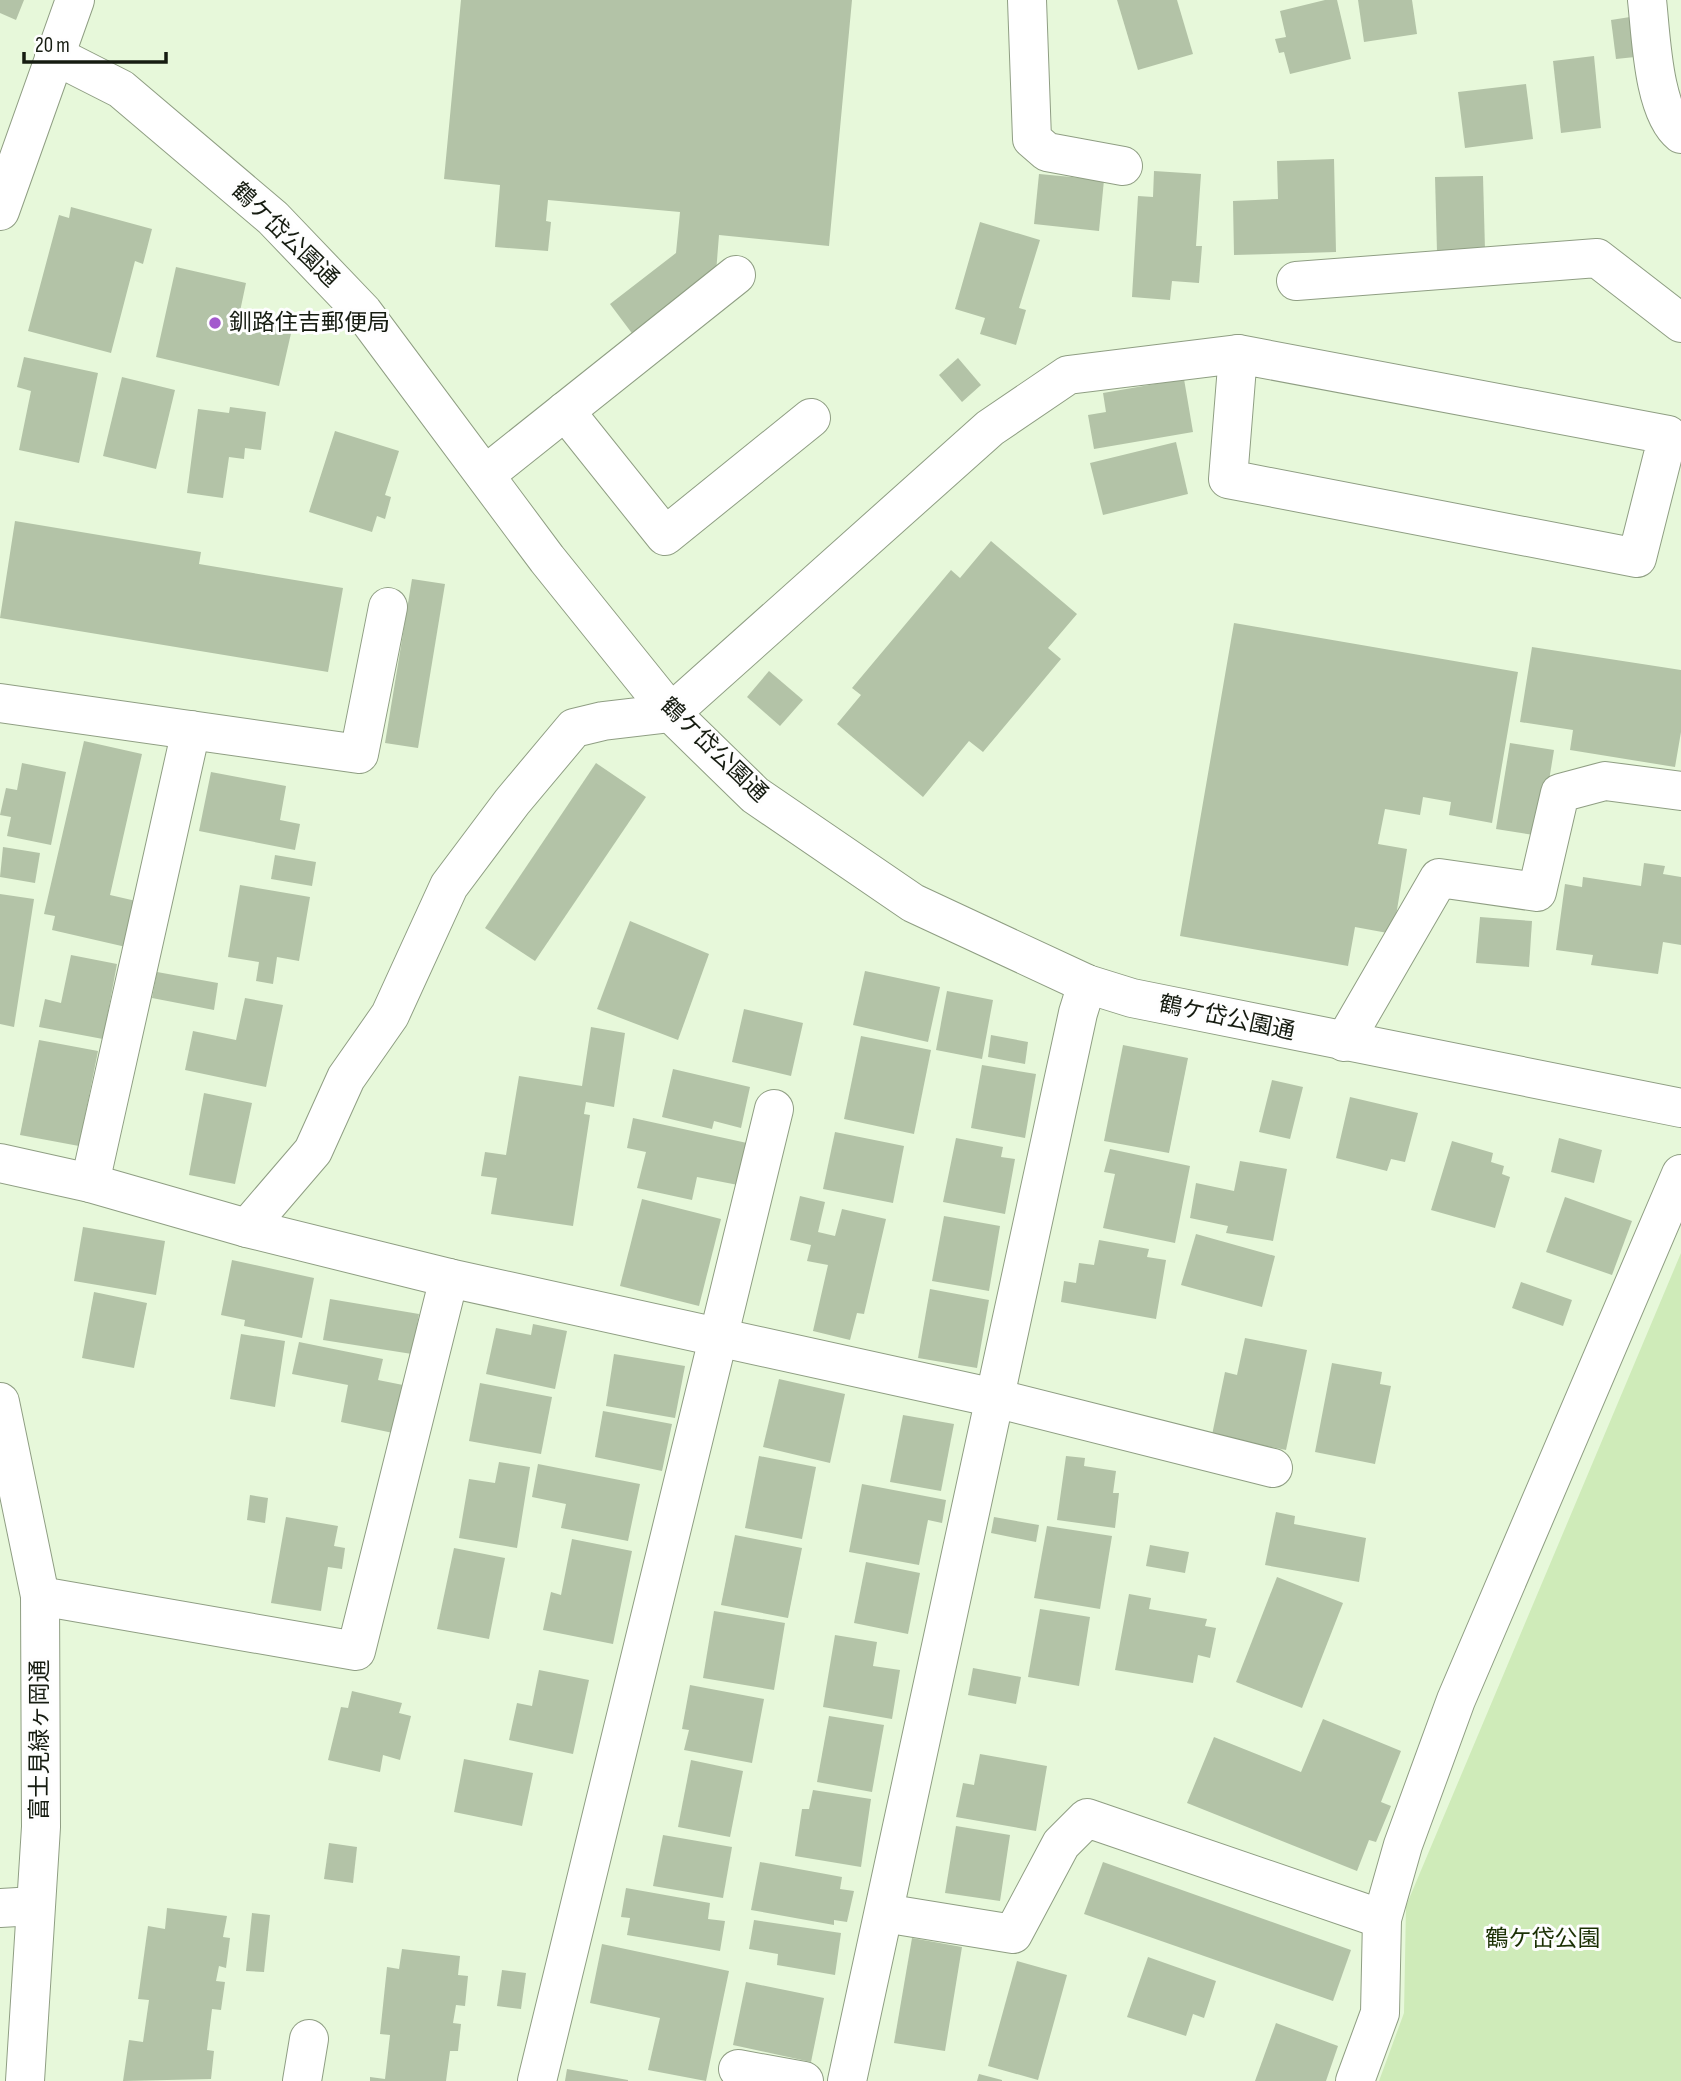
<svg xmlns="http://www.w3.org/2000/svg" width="1681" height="2081" font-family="'Sofia Sans Condensed','Noto Sans JP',sans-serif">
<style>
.green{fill:#cfebb9}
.building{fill:#b3c3a7}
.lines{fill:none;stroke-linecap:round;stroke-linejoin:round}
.minor-casing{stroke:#8f9e83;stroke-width:40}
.minor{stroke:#fff;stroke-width:38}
.poi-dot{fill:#a359cd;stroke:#fefefe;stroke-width:2.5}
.labels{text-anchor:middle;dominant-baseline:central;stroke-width:6;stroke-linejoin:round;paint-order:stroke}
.street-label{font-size:23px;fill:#161c11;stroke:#fefefe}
.poi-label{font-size:23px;fill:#161c11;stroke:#fefefe;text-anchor:start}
.park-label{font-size:23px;fill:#1b3004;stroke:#fefefe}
</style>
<rect width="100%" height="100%" fill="#e7f8da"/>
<path class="green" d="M1681,1253V2081H1379L1404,2013L1406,1906Z"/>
<g class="building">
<path d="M0,0H24L16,20L0,13Z"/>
<path d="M461,0H852L829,246L719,235L716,273L634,336L610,304L676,253L680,212L548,200L546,221L551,222L548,251L495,247L500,185L444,179Z"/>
<path d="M1117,0H1177L1193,54L1138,70Z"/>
<path d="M1325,0H1337L1351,59L1290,74L1284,52L1279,53L1275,39L1286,37L1280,11Z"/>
<path d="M1358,0H1412L1417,34L1364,42Z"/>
<path d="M1630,17L1635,57L1616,59L1611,20Z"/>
<path d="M1594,56L1601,128L1561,133L1553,61Z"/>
<path d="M1526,84L1533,139L1465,148L1458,92Z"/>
<path d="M1334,159L1336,252L1234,255L1233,201L1278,199L1277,161Z"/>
<path d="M1154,171L1201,174L1196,246H1202L1199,283L1172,281L1170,300L1132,297L1138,196L1153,197Z"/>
<path d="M1039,174L1104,180L1099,231L1034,224Z"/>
<path d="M1483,176L1485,250L1437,252L1435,177Z"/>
<path d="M71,207L152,229L143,264L135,261L111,353L28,331L59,215L69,218Z"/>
<path d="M980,222L1040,240L1019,308L1026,310L1016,345L980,334L985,318L955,309Z"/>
<path d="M176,267L246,283L239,316L292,329L279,386L156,357Z"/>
<path d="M24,357L98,373L79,463L19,450L31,391L17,387Z"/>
<path d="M958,358L981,385L962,402L939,375Z"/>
<path d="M122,377L175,390L156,469L103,456Z"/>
<path d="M1184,379L1193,432L1094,449L1088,415L1106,412L1103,393Z"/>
<path d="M230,407L266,412L261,450L245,448L244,459L229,457L223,498L187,493L198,409L229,413Z"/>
<path d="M335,431L399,451L385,495L391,497L385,519L377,516L372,532L309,512Z"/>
<path d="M1176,442L1188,494L1103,515L1090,463Z"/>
<path d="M15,521L201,552L199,564L343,588L328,672L0,618Z"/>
<path d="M991,541L1077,614L1048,648L1061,659L983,752L969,741L923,797L837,724L861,695L852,688L951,570L960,578Z"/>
<path d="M412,579L445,584L418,748L385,743Z"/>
<path d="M1234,623L1518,672L1492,823L1449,815L1451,802L1423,797L1420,815L1385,809L1378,844L1407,849L1393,934L1355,927L1348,966L1180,936Z"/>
<path d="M1532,647L1681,670V732L1675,767L1570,750L1573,730L1520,722Z"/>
<path d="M769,671L803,700L780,726L747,697Z"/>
<path d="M84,741L142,754L110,895L136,901L126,947L52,930L55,916L44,914Z"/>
<path d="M1510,743L1554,750L1540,836L1496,829Z"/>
<path d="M22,763L66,772L51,845L7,836L11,817L0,815L6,788L17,790Z"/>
<path d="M596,763L646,797L535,961L485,928Z"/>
<path d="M211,772L286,786L280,820L300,824L295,850L199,831Z"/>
<path d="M3,847L40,853L35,883L0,877Z"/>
<path d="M275,855L316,862L312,886L271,879Z"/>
<path d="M1644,863L1665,866L1663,874L1681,877V945L1663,942L1658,974L1591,965L1593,955L1556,950L1565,884L1582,887L1583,877L1641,886Z"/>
<path d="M240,885L310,897L299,961L277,957L273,984L256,981L259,962L228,957Z"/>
<path d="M0,894L34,899L14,1027L0,1024Z"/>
<path d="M1480,917L1532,921L1529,967L1476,963Z"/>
<path d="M630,921L709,954L678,1040L597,1009Z"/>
<path d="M71,955L117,964L103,1039L39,1027L45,999L61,1003Z"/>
<path d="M865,971L940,987L928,1042L853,1025Z"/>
<path d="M157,972L218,983L214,1010L152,998Z"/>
<path d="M947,991L993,1000L982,1059L936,1050Z"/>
<path d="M245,998L283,1005L266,1087L185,1070L193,1031L236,1040Z"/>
<path d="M744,1009L803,1023L791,1076L732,1062Z"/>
<path d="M591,1027L625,1033L614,1107L586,1102L584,1114L590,1115L573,1226L491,1214L497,1178L481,1176L485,1152L506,1155L519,1076L582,1086Z"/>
<path d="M991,1035L1028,1042L1025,1064L988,1057Z"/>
<path d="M861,1036L931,1050L914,1134L844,1119Z"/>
<path d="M39,1040L98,1051L79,1146L20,1135Z"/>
<path d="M1123,1045L1188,1058L1169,1153L1104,1141Z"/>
<path d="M982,1065L1036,1074L1025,1138L971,1128Z"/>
<path d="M673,1069L750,1087L741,1128L714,1121L712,1129L662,1117Z"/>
<path d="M1272,1080L1303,1087L1290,1139L1259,1132Z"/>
<path d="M204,1093L252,1103L235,1184L189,1175Z"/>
<path d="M1350,1097L1418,1113L1405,1162L1391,1159L1387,1171L1336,1158Z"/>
<path d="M633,1118L747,1143L738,1185L697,1177L692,1200L637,1188L646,1152L627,1148Z"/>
<path d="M835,1132L904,1146L893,1203L823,1189Z"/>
<path d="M956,1138L1003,1147L1001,1157L1015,1159L1005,1214L943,1202Z"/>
<path d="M1559,1138L1602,1150L1594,1183L1551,1172Z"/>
<path d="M1452,1141L1493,1153L1491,1162L1504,1166L1502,1174L1510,1177L1495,1228L1431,1210Z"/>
<path d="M1110,1149L1190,1166L1175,1243L1103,1228L1115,1174L1104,1172Z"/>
<path d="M1240,1161L1287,1169L1273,1241L1226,1233L1228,1226L1190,1218L1196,1183L1234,1191Z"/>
<path d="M800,1196L825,1202L818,1232L835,1236L842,1209L886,1219L864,1314L857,1313L850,1340L813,1331L828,1265L807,1261L811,1245L790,1240Z"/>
<path d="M1565,1197L1632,1221L1612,1275L1546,1252Z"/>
<path d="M642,1199L721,1219L699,1306L620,1286Z"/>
<path d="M944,1216L1000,1226L989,1291L932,1281Z"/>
<path d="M83,1227L165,1241L156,1295L74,1281Z"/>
<path d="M1196,1234L1275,1256L1262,1307L1181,1285Z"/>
<path d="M1099,1240L1149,1249L1147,1257L1166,1260L1156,1319L1061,1302L1064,1281L1076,1283L1079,1263L1094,1265Z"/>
<path d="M232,1260L314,1278L302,1338L244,1326L245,1320L221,1315Z"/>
<path d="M1521,1282L1572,1300L1563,1326L1512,1308Z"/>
<path d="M930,1289L989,1300L977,1368L918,1358Z"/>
<path d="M94,1292L147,1303L134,1368L82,1358Z"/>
<path d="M330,1299L419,1314L412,1354L323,1340Z"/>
<path d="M533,1324L567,1331L555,1389L486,1374L496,1328L531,1335Z"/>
<path d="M241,1334L285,1341L275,1407L230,1399Z"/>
<path d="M1245,1338L1307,1350L1286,1450L1212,1435L1225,1372L1237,1375Z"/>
<path d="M299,1342L383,1359L378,1380L403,1385L393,1433L341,1422L348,1385L292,1374Z"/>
<path d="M614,1354L685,1366L675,1418L606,1406Z"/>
<path d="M1332,1363L1382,1372L1380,1384L1391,1386L1375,1464L1315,1452Z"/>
<path d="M779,1379L845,1394L830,1463L763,1447Z"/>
<path d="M480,1383L552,1397L541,1454L469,1441Z"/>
<path d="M603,1411L672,1424L662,1471L595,1457Z"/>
<path d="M903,1415L954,1424L941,1491L890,1482Z"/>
<path d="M759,1456L816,1467L802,1539L745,1528Z"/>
<path d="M1066,1456L1085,1458L1084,1466L1116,1471L1113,1493H1119L1115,1528L1057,1520Z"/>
<path d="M499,1462L530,1467L517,1548L459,1538L469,1479L495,1483Z"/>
<path d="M538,1464L640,1484L628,1541L561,1528L566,1504L532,1497Z"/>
<path d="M862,1484L946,1500L942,1523L928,1520L919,1565L849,1552Z"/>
<path d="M250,1495L268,1498L265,1523L247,1520Z"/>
<path d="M1276,1512L1295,1516L1294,1524L1366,1538L1359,1582L1265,1565Z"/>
<path d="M286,1517L338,1526L334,1546L345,1548L342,1569L328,1567L321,1611L271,1603Z"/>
<path d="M994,1517L1039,1525L1036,1542L991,1533Z"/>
<path d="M1047,1526L1112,1536L1100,1609L1034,1598Z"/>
<path d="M735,1535L802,1548L788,1618L721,1605Z"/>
<path d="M572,1539L632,1551L613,1644L543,1630L551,1592L561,1595Z"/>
<path d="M1150,1545L1189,1552L1185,1573L1146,1566Z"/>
<path d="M454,1548L505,1558L489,1639L437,1629Z"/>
<path d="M866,1562L920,1573L908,1634L854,1623Z"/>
<path d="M1277,1577L1343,1603L1302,1708L1236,1682Z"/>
<path d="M1129,1594L1151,1598L1149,1609L1207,1619L1205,1626L1216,1628L1210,1658L1198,1655L1193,1683L1115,1670Z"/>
<path d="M1040,1609L1090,1617L1079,1686L1028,1677Z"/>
<path d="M714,1611L785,1623L774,1690L703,1678Z"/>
<path d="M835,1635L877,1642L873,1666L900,1670L892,1719L823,1707Z"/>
<path d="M973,1668L1021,1677L1016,1704L968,1695Z"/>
<path d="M539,1670L589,1680L573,1754L509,1740L517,1703L532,1706Z"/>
<path d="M690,1685L764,1699L752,1763L684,1750L689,1730L682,1729Z"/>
<path d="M352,1691L402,1703L399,1713L411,1716L400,1760L383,1755L380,1772L328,1760L341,1707L348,1708Z"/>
<path d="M829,1716L884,1725L872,1792L817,1782Z"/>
<path d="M1323,1719L1401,1751L1381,1802L1391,1806L1376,1842L1369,1840L1357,1871L1187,1803L1214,1737L1301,1772Z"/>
<path d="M980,1754L1047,1766L1036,1831L956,1817L963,1783L974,1785Z"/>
<path d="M464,1759L533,1773L522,1826L454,1812Z"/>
<path d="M691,1760L743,1771L730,1837L678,1827Z"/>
<path d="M813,1790L871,1799L861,1867L795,1856L802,1809H809Z"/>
<path d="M956,1826L1010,1835L1000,1901L945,1893Z"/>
<path d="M663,1835L732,1847L723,1898L653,1886Z"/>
<path d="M329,1843L357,1847L353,1883L324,1879Z"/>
<path d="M760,1862L842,1877L840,1889L854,1891L847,1922L834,1920V1925L751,1910Z"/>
<path d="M1103,1862L1351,1950L1333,2001L1084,1914Z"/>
<path d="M626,1888L710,1903L708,1919L725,1921L720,1951L627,1935L630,1918L621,1917Z"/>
<path d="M167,1908L227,1916L223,1937L230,1938L226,1968L219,1966L216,1981L225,1982L221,2010L212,2009L207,2050L214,2051L211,2079L123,2081L129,2040L143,2042L149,2000L138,1999L148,1926L165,1929Z"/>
<path d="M252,1913L270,1915L264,1972L246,1971Z"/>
<path d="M754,1920L841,1933L835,1975L777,1965L778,1954L749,1949Z"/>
<path d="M912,1938L962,1947L945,2051L894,2043Z"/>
<path d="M602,1944L729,1971L706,2081L648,2070L660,2018L590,2003Z"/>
<path d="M402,1949L460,1956L458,1975L468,1976L465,2006L456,2005L453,2023L461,2024L458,2051H450L446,2081H370V2077L385,2079L390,2035L380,2034L387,1967L399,1969Z"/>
<path d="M1148,1957L1216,1981L1204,2018L1193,2014L1186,2036L1127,2017Z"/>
<path d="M1017,1961L1067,1975L1038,2080L988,2066Z"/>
<path d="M502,1970L526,1973L521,2009L497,2006Z"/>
<path d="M746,1982L824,1998L811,2062L733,2045Z"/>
<path d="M1276,2023L1338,2046L1326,2081H1255Z"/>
<path d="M567,2069L628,2080V2081H565Z"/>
<path d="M979,2074L1002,2080V2081H977Z"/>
</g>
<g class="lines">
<defs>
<g id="minor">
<path d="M1027,0L1032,139L1047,152L1123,166"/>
<path d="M1647,0C1651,35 1653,112 1681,134"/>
<path d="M54,55L121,89L273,218L363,312L547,559L671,713L755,795L913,903L1087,984L1132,998L1681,1108"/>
<path d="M0,211L75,0"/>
<path d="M1296,281L1597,258L1681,323"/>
<path d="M1238,354L1668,435L1637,558L1228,479Z"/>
<path d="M565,411L665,536L811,418"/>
<path d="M485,475L736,275"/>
<path d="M0,703L359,754L388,607"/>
<path d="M1344,1042L1439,878L1537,892L1560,793L1605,781L1681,791"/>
<path d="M0,1163L90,1183L247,1228L449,1278L995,1398L1273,1468"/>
<path d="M90,1183L191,730"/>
<path d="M247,1228L313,1151L346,1078L390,1015L449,886L512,802L574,728L603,721L671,713L990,428L1068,375L1238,354"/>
<path d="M0,1402L40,1596L41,1827L25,2081"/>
<path d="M40,1596L356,1651L449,1278"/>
<path d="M0,1908L35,1906"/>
<path d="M884,1913L1013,1934L1061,1844L1087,1818L1382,1919"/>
<path d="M738,2069L804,2081"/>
<path d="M302,2081L309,2039"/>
<path d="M537,2081L774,1109"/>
<path d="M847,2081L1078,1013L1087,984"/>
<path d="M1355,2081L1380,2013L1382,1919L1403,1845L1456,1700L1681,1174"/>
</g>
</defs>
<use href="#minor" class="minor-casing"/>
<use href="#minor" class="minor"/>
</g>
<circle class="poi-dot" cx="215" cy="323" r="7"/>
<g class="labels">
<g class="street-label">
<text transform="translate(285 235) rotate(44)">鶴ケ岱公園通</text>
<text transform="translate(714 750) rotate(44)">鶴ケ岱公園通</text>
<text transform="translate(1227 1018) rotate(12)">鶴ケ岱公園通</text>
<text transform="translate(40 1740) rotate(-90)">富士見緑ヶ岡通</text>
</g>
<g class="poi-label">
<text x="229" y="323">釧路住吉郵便局</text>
</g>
<g class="park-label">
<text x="1543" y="1939">鶴ケ岱公園</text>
</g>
</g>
<path d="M24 52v10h142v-10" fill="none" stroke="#161c11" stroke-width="3.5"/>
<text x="35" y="52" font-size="21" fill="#161c11" stroke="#fefefe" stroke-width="5" paint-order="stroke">20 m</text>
</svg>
